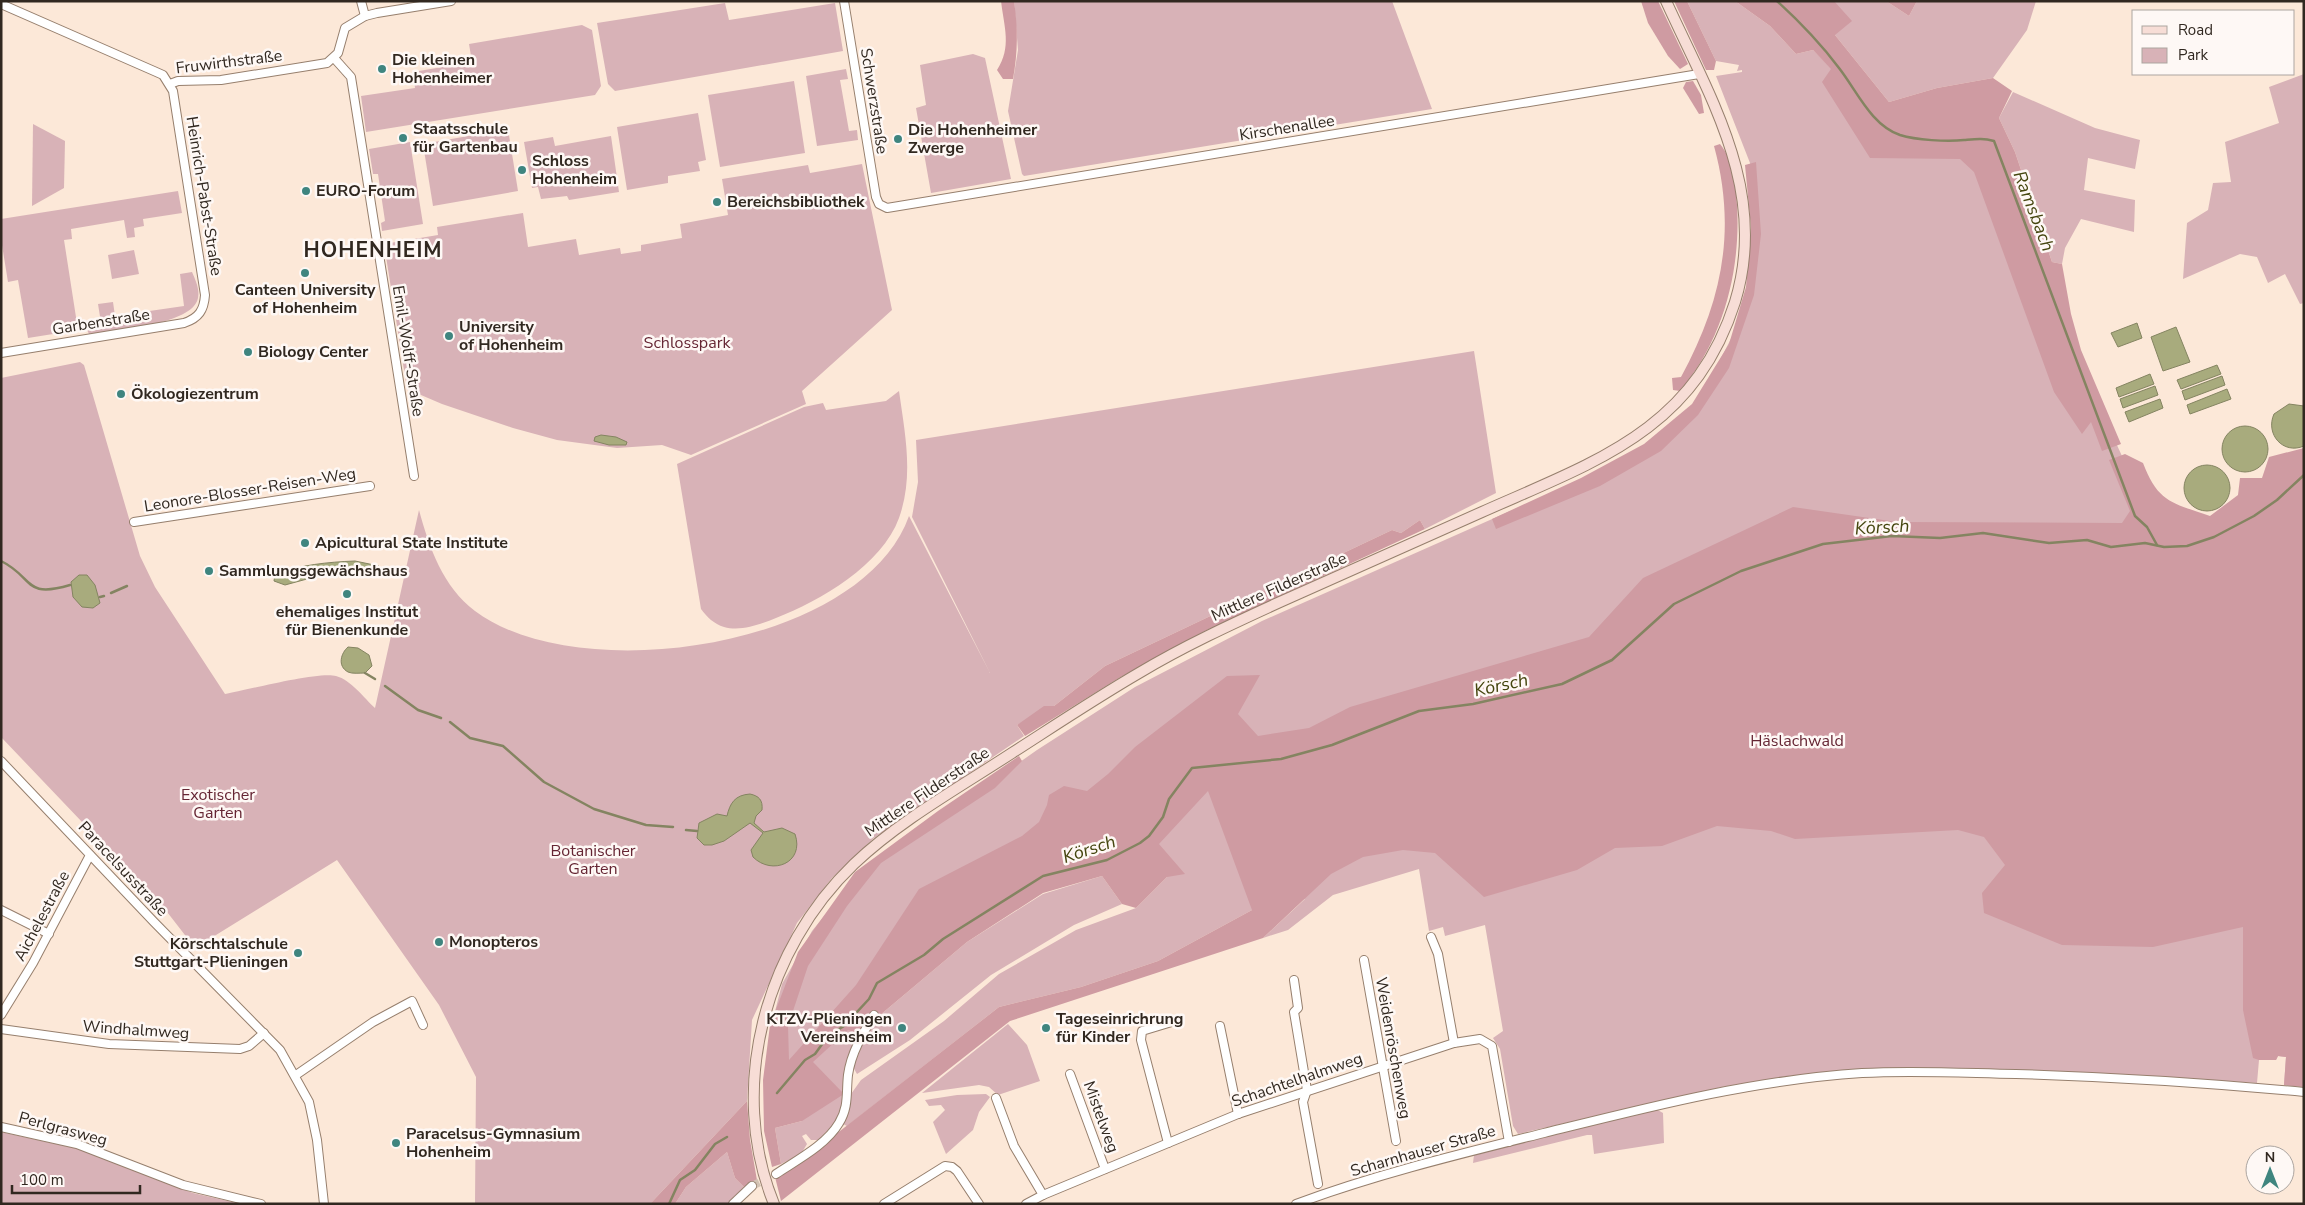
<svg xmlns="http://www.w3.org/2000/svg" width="2305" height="1205" font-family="'Nunito Sans',sans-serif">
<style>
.green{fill:#d8b2b7}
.forest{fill:#cf9ba2}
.water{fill:#a8ab7d;stroke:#848461}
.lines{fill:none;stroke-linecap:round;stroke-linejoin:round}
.stream{stroke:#848461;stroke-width:2.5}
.street-tunnel{stroke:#d3c2b3;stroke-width:8;stroke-dasharray:8 4;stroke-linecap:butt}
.street-casing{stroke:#967f6d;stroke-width:10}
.secondary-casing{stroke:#967f6d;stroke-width:12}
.street{stroke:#fff;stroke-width:8}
.secondary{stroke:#f7ddd6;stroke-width:10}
.poi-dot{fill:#3f857f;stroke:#fef8f5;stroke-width:2}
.labels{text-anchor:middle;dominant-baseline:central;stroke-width:5;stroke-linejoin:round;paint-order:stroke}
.poi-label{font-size:16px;font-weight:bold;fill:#312820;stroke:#fef8f5;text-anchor:start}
.street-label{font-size:16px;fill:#312820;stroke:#fef8f5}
.park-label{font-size:16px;fill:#652533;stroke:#fef8f5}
.water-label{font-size:18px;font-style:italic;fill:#45460f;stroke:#fef8f5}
.district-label{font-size:21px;font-weight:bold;letter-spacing:1px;fill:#312820;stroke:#fef8f5}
</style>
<rect width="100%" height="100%" fill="#fce8d8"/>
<g class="green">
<path d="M1014,1H1392L1432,109L1024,176L1022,174L1008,111L1018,50Z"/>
<path d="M1687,1H1735L1770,26L1796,54L1813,50L1891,127L1978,143L2139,493L2304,1087L2284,1085L2286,1057L2278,1056L2276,1060H2259L2257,1083L2098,1073L1940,1068L1861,1069L1788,1076L1722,1087L1518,1134L1513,1126L1500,1049L1493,1038L1503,1031L1485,925L1445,936L1443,927L1429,931L1419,869L1333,895L1288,930L1263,938L1305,899L1252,910L1158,961L1081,987L999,1007L847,1126L841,1123L851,1094L861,1080L944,1021L999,974L1076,930L1136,908L1167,877L1161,847L1042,892L965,941L898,989L860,1034L845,1100L836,1121L819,1140H811L806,1134L802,1136L807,1144L801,1154L781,1164L775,1128L802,1121L771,1027L782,984L812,931L842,894L884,858L1037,750L1135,687L1262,621L1596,473L1663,436L1697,405L1741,319L1753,254L1754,215L1750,163L1716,76L1742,72V70L1737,71L1739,65L1716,61Z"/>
<path d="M1834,1H1886L1909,16L1917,1H2036L2027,30L1993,78L1937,88L1889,102L1835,35Z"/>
<path d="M725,3L729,20L835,3L843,51L615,91L608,84L597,23Z"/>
<path d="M582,25L592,30L601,86L595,95L366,132L361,96L415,88L413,72L472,62L469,44Z"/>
<path d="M973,54L985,58L1011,179L931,193L916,108L926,105L920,65Z"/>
<path d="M846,69L848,79L840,80L849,131L857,130L858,140L817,146L806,76Z"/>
<path d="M2304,74V303L2300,304L2285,274L2268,283L2257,257L2240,254L2183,279L2187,223L2208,210L2213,183L2231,182L2225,142L2279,123L2269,87Z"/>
<path d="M794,81L805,153L720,167L708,95Z"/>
<path d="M2013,92L2095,128L2140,140L2135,169L2088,158L2084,190L2135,200L2134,232L2081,219L2065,248L2062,264L2052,262L2015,152L1999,118Z"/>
<path d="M698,113L706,160L698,162L700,171L668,176V183L627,190L617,127Z"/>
<path d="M33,124L65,141L64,188L32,206Z"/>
<path d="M508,129L518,191L433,206L423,144Z"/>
<path d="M611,136L619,192L569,200L567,196L541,199L538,187L532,188L524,142L553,137L555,146Z"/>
<path d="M410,142L423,224L382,231L381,223L385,221L378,174H373L369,149Z"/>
<path d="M862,164L892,310L802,391L806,404L691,455L662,445L617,448L557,440L513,428L442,404L407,389L384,244L438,235L437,227L523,213L528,247L576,239L579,255L620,248L621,254L641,251V245L682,238L680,224L728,215L722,179L808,165L810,173Z"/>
<path d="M178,191L182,213L143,219L144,226L134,228L135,237L127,238L124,220L71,229L72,239L64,240L78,330L28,338L18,280L8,282L1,239V219Z"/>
<path d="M134,250L139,274L112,279L108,255Z"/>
<path d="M192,272C195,279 200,289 198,298C193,325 113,330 89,334L85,325L101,323L98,304L113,302L115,316L184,306L180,274Z"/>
<path d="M1474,351L1496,493L1425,529L1420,520L1401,533L1392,530L1105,666L1054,706L1017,725L1024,736L874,838L832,878L797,923L752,1020L747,1101L650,1204H475L476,1077L439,1005L337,860L195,948L164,908L1,737V378L80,362L84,365L140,556L155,587L225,694C247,690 319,671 336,676C351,680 364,698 375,708L419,510C429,547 443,587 475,611C579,689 862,648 909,516L990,673L912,517L918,482L916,440Z"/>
<path d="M899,391C905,434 914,476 899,518C882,565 820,601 776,618C761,624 741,632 724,627C714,624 707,617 701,609L677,464L804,407L823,403L826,410L886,401Z"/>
<path d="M1102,876L1122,904L1074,925L991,975L910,1040L857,1074L853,1067L866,1036L879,1016L967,942L1043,894Z"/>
<path d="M1008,1024L1027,1045L1040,1081L998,1095L989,1087L979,1085L922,1093Z"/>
<path d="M986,1094L990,1097L979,1112L973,1130L946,1154L933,1122L945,1110L941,1105L929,1106L925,1100L957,1095Z"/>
<path d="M1656,1109L1663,1113L1664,1143L1594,1154L1592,1135H1587L1473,1163L1474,1155Z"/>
<path d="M1,1132L79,1149L193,1193L241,1204H1Z"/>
<path d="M727,1152L735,1178L745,1188L731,1204H675L686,1187Z"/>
</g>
<g class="forest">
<path d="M1001,1H1014C1018,28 1018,52 1013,79H1003L997,70C1012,47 1004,27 1001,1Z"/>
<path d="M1641,1H1658L1688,64L1680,69L1668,56L1648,23Z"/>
<path d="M1674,1H1687L1716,61L1714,70H1706Z"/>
<path d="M1735,1H1834L1852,21L1835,35L1889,102L1937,88L1993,78L2012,91L1999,118L2015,152L2052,262L2062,264L2071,314L2081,350L2121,444L2102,451L2091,422L2082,434L2054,392L1974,172L1960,159L1870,158L1822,82L1831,69L1813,50L1796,54L1770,26Z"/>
<path d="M1886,1H1917L1909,16Z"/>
<path d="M1693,81L1701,95L1704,113L1699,114L1683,88L1686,82Z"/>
<path d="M1720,144C1733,160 1736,184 1737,205C1741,271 1723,340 1680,391L1673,390L1672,378L1681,377C1722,302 1737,230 1714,146Z"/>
<path d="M1756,162L1761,234L1754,295L1729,368L1698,415L1661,451L1600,486L1496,529L1492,519L1581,478L1644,444L1692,404L1729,344L1746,287L1751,228L1745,165Z"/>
<path d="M2304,448V1087L2284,1085L2286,1057L2278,1056L2276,1060H2259L2253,1058L2243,1010V927L2153,947L2062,945L1984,913L1982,893L2005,865L1984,837L1958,830L1795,839L1771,831L1717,826L1662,846L1615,848L1577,870L1484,897L1435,853L1403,850L1363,857L1331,874L1263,938L1010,1021L781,1201L775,1177L831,1138L999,1007L1081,987L1158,961L1252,910L1208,791L1159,844L1185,874L1167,877L1136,908L1122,904L1102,876L1043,893L967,942L879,1016L866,1036L848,1030L813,1062L844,1094L802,1121L775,1128L781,1164L772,1167L764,1131L763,1080L770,1025L798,952L855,872L938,811L1019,756L1022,761L995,788L881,863L847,906L808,966L788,1026L789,1060L856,985L919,889L1022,836L1039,822L1047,805L1049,795L1064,786L1087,791L1108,774L1135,747L1227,676L1260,675L1238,714L1258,736L1309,728L1350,707L1589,637L1643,578L1793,507L1897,522L2122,523L2130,511L2109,460L2125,454L2143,463C2158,503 2173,503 2210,516L2238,495L2240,478H2262L2269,457Z"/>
<path d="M1420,520L1425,529L1207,630L1119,678L1025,736L1017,725L1044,706H1054L1105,666L1392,530L1401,533Z"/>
<path d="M747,1101L750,1140L758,1186L745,1188L735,1178L727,1152L686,1187L675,1204H650Z"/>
</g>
<g class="water">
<path d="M2137,323L2142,338L2118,347L2111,333Z"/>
<path d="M2176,327L2190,362L2163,371L2151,337Z"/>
<path d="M2217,365L2221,374L2181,389L2177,380Z"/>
<path d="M2150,374L2154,384L2119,397L2116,388Z"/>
<path d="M2222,376L2225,385L2185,400L2182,391Z"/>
<path d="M2155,386L2158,395L2123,408L2120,399Z"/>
<path d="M2227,389L2231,399L2190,414L2187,405Z"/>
<path d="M2160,399L2163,408L2129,422L2125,412Z"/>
<path d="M2289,404L2304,406V446C2283,455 2265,434 2274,414Z"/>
<circle cx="2245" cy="449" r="23"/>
<path d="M601,435L616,437L627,442L626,445H609L594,441L595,437Z"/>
<circle cx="2207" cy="488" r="23"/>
<path d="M355,561L379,566L377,576H318L285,585L274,581L275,574C300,565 328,562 355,561Z"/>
<path d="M79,575H87L95,585L100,603L93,608L82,607L73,597L71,582Z"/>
<path d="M348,647L358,648L369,655L372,666L365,673C360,673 352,674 348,672C337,666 341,653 348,647Z"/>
<path d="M750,794C759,796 763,800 762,810L756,816L754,823L764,832L782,828L795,834C805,863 772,876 753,857L751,850L763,833L750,823L724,841L712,845H704L697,838L699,823L717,814L727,816C730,803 735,795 750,794Z"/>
</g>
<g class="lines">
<g class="stream">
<path d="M1777,1C1800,22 1821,44 1839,68C1857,91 1871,125 1900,135C1916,140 1947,142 1964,140C1976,139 1983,138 1994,141L2135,516L2147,527L2157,545"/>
<path d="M1,561C34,577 23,599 70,585"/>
<path d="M111,593L127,586"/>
<path d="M100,597L104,596"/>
<path d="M365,673L375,679"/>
<path d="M385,686L418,710L441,718"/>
<path d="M450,722L470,738L503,746L544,782L594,809L646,825L673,827"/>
<path d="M686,830L697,831"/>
<path d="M777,1093L805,1060L815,1054L828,1036L844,1026L869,999L877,983L924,955L943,939L1043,876L1107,860L1140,843L1149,836L1163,817L1169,799L1192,768L1281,759L1332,745L1419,711L1473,704L1562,684L1612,660L1674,604L1741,571L1823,544L1892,536L1940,538L1983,533L2049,543L2087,540L2111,547L2145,543L2164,547L2187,546L2214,537L2254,516L2277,500L2304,475"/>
<path d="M669,1204L680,1180L695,1170L715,1144L727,1137"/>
</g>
<path class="street-tunnel" d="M752,1186L776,1174"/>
<defs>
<g id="street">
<path d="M361,1L365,16"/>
<path d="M844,1L876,197L879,204L887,208L1699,74"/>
<path d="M1,4L154,71L163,75L173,91L205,295C204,310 199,318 184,323L1,353"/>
<path d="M334,58L351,77L414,476"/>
<path d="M170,84L178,81L221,80L327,63L338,53L345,28L365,16L377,13L451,1"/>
<path d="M134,522L370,486"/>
<path d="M1,761L154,922L280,1050L309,1102L317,1140L324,1204"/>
<path d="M1,910L49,934"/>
<path d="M1431,937L1438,954L1454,1043"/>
<path d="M1364,960L1396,1141"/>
<path d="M1294,980L1298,1008L1294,1012L1307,1090L1303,1102L1318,1184"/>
<path d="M1,1015L33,963L90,855"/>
<path d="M1220,1026L1238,1114"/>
<path d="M1,1029L109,1044L240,1049L249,1046L264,1033"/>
<path d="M1070,1074L1105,1169"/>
<path d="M296,1075L373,1022L412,1001L423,1025"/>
<path d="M996,1098L1014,1146L1043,1195"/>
<path d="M1,1127L77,1144L183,1185L261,1204"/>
<path d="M1168,1143L1141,1040L1142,1031L1175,1021"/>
<path d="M776,1174C797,1160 826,1145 839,1123C849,1107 846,1093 848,1075C851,1053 863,1033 874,1015"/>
<path d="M733,1204L752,1186"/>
<path d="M884,1204L945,1166L952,1167L957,1171L979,1204"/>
<path d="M1026,1204L1043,1195L1238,1114L1454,1043L1480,1039L1492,1046L1509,1142"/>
<path d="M1296,1204C1377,1174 1460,1154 1544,1133C1649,1107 1753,1080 1862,1073C1913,1070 1964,1073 2016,1074C2112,1077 2208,1083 2304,1092"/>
</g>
<path id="secondary" d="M774,1204C727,1088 765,949 854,864C899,821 960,787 1012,753C1054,726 1096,698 1139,673C1184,646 1232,624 1280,602C1347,572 1415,542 1482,512C1594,462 1694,431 1735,302C1769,191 1710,98 1666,1"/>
</defs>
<use href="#street" class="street-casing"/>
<use href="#secondary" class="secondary-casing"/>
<use href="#street" class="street"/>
<use href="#secondary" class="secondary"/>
</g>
<g class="poi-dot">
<circle cx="382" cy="69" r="5"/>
<circle cx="403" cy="138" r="5"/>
<circle cx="898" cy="139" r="5"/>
<circle cx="522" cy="170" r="5"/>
<circle cx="306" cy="191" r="5"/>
<circle cx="717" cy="202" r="5"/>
<circle cx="305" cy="273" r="5"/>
<circle cx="449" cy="336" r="5"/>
<circle cx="248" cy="352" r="5"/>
<circle cx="121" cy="394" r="5"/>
<circle cx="305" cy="543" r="5"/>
<circle cx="209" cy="571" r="5"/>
<circle cx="347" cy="594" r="5"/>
<circle cx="439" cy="942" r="5"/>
<circle cx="298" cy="953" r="5"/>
<circle cx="902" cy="1028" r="5"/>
<circle cx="1046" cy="1028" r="5"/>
<circle cx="396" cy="1143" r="5"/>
</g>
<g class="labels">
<g class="poi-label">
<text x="392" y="60">Die kleinen<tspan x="392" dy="18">Hohenheimer</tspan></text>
<text x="413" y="129">Staatsschule<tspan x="413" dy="18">für Gartenbau</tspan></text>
<text x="908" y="130">Die Hohenheimer<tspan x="908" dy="18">Zwerge</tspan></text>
<text x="532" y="161">Schloss<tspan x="532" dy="18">Hohenheim</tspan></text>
<text x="316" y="191">EURO-Forum</text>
<text x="727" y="202">Bereichsbibliothek</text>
<text x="305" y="290" text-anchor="middle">Canteen University<tspan x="305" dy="18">of Hohenheim</tspan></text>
<text x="459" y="327">University<tspan x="459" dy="18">of Hohenheim</tspan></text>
<text x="258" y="352">Biology Center</text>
<text x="131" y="394">Ökologiezentrum</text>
<text x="315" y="543">Apicultural State Institute</text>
<text x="219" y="571">Sammlungsgewächshaus</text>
<text x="347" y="612" text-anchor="middle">ehemaliges Institut<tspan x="347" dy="18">für Bienenkunde</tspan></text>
<text x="449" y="942">Monopteros</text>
<text x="288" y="944" text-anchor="end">Körschtalschule<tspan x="288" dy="18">Stuttgart-Plieningen</tspan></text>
<text x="892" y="1019" text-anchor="end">KTZV-Plieningen<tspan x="892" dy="18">Vereinsheim</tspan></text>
<text x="1056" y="1019">Tageseinrichrung<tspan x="1056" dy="18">für Kinder</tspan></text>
<text x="406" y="1134">Paracelsus-Gymnasium<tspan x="406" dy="18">Hohenheim</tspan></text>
</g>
<g class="street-label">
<text transform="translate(229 62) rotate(-7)">Fruwirthstraße</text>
<text transform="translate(874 101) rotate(81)">Schwerzstraße</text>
<text transform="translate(1287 128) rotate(-9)">Kirschenallee</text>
<text transform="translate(204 196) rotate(81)">Heinrich-Pabst-Straße</text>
<text transform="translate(101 322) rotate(-9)">Garbenstraße</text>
<text transform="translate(408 351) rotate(81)">Emil-Wolff-Straße</text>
<text transform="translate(250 490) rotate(-9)">Leonore-Blosser-Reisen-Weg</text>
<text transform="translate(1279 587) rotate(-24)">Mittlere Filderstraße</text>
<text transform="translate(927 792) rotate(-34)">Mittlere Filderstraße</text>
<text transform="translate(123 869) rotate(47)">Paracelsusstraße</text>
<text transform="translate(42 916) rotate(-62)">Aichelestraße</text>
<text transform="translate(136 1030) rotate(4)">Windhalmweg</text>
<text transform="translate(1393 1048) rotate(80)">Weidenröschenweg</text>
<text transform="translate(1297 1080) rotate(-19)">Schachtelhalmweg</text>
<text transform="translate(1101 1117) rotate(70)">Mistelweg</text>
<text transform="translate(63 1129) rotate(15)">Perlgrasweg</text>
<text transform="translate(1423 1151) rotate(-16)">Scharnhauser Straße</text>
</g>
<g class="park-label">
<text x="687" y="343">Schlosspark</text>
<text x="1797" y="741">Häslachwald</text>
<text x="218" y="795">Exotischer<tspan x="218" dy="18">Garten</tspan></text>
<text x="593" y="851">Botanischer<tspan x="593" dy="18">Garten</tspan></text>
</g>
<g class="water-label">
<text transform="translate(2034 211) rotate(69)">Ramsbach</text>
<text transform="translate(1882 527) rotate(-3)">Körsch</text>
<text transform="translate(1501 685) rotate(-12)">Körsch</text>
<text transform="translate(1089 849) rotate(-18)">Körsch</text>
</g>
<g class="district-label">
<text x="373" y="250">HOHENHEIM</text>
</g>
</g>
<rect width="2305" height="1205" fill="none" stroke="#312820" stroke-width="5"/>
<rect x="2132" y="10" width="162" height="65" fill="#fef8f5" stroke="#aca5a0"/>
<rect x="2142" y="26" width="25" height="8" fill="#f7ddd6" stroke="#aca5a0"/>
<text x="2178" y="35" font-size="15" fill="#312820">Road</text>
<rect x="2142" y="48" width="25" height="15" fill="#d8b2b7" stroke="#aca5a0"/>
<text x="2178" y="60" font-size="15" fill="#312820">Park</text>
<g transform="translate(2270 1170)"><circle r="24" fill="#fef8f5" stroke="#aca5a0"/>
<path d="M0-4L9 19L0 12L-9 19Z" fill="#3f857f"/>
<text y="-8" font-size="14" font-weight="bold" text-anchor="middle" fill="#312820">N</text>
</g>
<path d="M12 1185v8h128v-8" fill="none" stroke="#312820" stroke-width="2.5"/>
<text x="20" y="1185" font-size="15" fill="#312820" stroke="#fef8f5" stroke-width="4" paint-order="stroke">100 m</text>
</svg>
